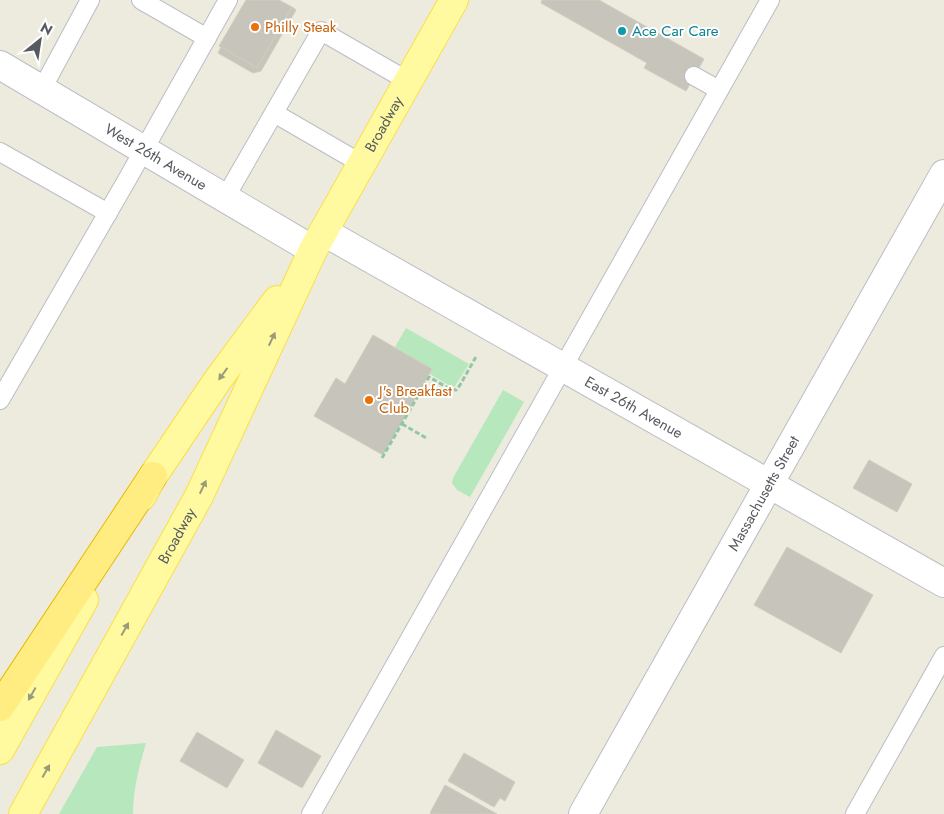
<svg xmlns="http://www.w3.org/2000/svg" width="944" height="814" font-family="Jost,sans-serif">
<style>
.green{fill:#b7e7bc}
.building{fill:#c7c4bb;stroke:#d1cdbc}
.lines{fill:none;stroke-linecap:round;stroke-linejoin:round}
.lane-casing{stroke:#bbbdc4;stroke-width:20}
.street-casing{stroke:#bbbdc4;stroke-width:30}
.primary-casing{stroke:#fdde46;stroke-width:30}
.highway-casing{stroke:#eabb00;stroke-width:30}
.path{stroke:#90c8a6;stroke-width:3;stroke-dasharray:5 2.5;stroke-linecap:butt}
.lane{stroke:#fff;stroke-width:18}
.street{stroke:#fff;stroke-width:28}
.primary{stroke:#fffaa0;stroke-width:28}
.highway{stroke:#ffed82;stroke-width:28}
.oneway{fill:#9a9b7a}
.food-dot{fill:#e8710a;stroke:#fff;stroke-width:2}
.culture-dot{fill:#0f9aa8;stroke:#fff;stroke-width:2}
.labels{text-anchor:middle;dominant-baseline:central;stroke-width:4;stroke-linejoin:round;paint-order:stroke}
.food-label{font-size:15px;fill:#c56008;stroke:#fff;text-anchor:start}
.culture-label{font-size:15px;fill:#0d838f;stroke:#fff;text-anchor:start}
.street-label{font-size:15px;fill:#575b61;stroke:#fff}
</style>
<rect width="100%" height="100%" fill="#ecebde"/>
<g class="green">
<path d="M406,328L469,364L455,386L454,387L450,386L430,374L432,369L395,347Z"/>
<path d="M503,390L524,402L470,497L457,490L452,483L453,478Z"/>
<path d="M146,743C139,767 133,790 133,814H59L97,747Z"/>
</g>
<g class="building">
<path d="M246,0H279L292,7L257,68L219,46Z"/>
<path d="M542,0H599L704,59L686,91L644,68L647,63L541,3Z"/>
<path d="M292,7L296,10L261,71L253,73L218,53L221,47L257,68Z"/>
<path d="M373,335L432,369L383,455L314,416L336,378L345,384Z"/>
<path d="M869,460L912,484L897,512L853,488Z"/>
<path d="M787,547L873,595L841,653L754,605Z"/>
<path d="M276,730L321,756L302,788L258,763Z"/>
<path d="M197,732L244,760L227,788L180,761Z"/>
<path d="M464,753L515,782L505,801L500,798L494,807L448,781Z"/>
<path d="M445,785L497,814H432L430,813Z"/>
</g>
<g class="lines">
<defs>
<g id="lane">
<path d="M141,0L207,38"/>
<path d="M694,76L719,90"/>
<path d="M42,89L90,0"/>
<path d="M274,113L362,164"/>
<path d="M0,152L108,213"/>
<path d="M225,198L321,31L408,81"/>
<path d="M0,400L128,178L228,0"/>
<path d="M311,814L770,0"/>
<path d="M855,814L944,656"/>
</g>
<g id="street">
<path id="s1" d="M0,65L313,250"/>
<path id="s2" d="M324,232L944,583"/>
<path id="s3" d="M583,814L944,174"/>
</g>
<g id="primary">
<path d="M141,497L153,476L217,381L277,300"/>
<path d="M0,750L84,600"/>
<path id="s4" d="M23,814L199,496L313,250L454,0"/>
</g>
<path id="highway" d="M0,707L153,476"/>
</defs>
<use href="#lane" class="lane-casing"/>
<use href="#street" class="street-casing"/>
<use href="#primary" class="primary-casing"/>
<use href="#highway" class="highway-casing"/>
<g class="path">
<path d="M402,424L428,439"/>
<path d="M382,458L429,377L450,389L456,390L460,385L477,355"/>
</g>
<use href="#lane" class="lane"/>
<use href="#street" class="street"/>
<use href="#primary" class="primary"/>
<use href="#highway" class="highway"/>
</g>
<defs><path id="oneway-solid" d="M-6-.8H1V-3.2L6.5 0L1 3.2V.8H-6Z" transform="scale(1.25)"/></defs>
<g class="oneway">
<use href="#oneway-solid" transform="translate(272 339) rotate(-65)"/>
<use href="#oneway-solid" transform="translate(223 374) rotate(126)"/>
<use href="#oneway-solid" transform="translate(203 487) rotate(-65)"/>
<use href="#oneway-solid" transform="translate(125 629) rotate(-61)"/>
<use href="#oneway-solid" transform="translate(32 694) rotate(119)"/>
<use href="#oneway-solid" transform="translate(46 771) rotate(-61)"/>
</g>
<g class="food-dot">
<circle cx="255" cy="27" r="5"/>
<circle cx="369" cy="400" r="5"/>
</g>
<circle class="culture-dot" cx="622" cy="31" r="5"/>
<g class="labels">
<g class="food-label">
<text x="265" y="27">Philly Steak</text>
<text x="379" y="391">J's Breakfast<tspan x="379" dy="17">Club</tspan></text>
</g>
<g class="culture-label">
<text x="632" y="31">Ace Car Care</text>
</g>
<g class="street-label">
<text stroke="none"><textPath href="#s4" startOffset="779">Broadway</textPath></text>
<text stroke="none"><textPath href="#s1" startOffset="181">West 26th Avenue</textPath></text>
<text stroke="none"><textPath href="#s2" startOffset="356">East 26th Avenue</textPath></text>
<text stroke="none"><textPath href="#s3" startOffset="368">Massachusetts Street</textPath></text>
<text stroke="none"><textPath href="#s4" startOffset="318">Broadway</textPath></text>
</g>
</g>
<g transform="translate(40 40) rotate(30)" stroke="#ffffff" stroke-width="4" paint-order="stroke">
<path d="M0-4L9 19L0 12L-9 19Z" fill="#575b61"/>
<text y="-8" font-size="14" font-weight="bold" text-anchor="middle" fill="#575b61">N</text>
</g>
</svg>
